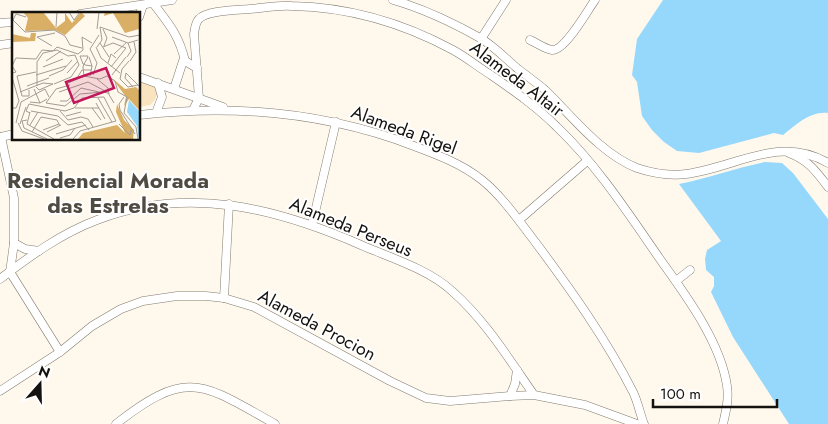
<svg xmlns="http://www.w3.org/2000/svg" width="828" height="424" font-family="Jost,sans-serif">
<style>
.green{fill:#fae4bf}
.water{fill:#96d8fc}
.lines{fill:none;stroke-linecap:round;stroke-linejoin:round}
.minor-casing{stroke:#817b71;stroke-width:9}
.minor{stroke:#fff;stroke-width:8}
.labels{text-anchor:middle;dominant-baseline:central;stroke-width:4;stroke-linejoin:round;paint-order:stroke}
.street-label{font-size:18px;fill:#14120e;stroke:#fff}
.district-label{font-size:22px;font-weight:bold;fill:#504b42;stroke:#fff}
.inset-road{fill:none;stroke:#a19c94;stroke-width:1}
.view{fill:#c2185b;fill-opacity:0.15;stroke:#c2185b;stroke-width:2.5}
.inset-edge{fill:none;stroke:#14120e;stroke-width:2.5}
</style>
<rect width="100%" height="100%" fill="#fff8ed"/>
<path class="green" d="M139,80L155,85L158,91L155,100L150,105L139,107Z"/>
<g class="water">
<path d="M663,0H828V113C810,111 796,125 783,135L774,133L699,153L677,151L664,142L652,130L642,116L637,82L632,75L637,39Z"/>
<path d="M765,162L782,163L793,173L828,219V424H789L733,337L711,292L714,286V277L706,270L705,259L707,250L721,241L679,184C708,178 736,168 765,162Z"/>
</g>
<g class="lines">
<defs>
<g id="minor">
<path d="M393,0C421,8 455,24 480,38C494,46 506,59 518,69C527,76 537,83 545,90C572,116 601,154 637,168C652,173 670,176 686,174C735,168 779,134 828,163"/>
<path d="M153,3C169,24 179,35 185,61"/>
<path d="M80,14L172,0"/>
<path d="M139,17L143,5"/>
<path d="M0,23L14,22"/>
<path d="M481,39L506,0"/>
<path d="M530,40C537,43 545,49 552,50C565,51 587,11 595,0"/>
<path d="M0,45L14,43"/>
<path d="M139,77L223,107"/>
<path d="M174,89L183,61H185L197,68"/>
<path d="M193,110L199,98L194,34C195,29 195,23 199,19C207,10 238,10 250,9C264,8 278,5 292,6C348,7 403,23 453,50C466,57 478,67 491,75C514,91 537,107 557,127C598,166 630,216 662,262C687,297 721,343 727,386C729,399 726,411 723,424"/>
<path d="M156,113L162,97L158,83"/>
<path d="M139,115C233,104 325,112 414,146C438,155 462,164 482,180C503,197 519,221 536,243C571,290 606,339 633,392C638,402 640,414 644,424"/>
<path d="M0,137L14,134"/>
<path d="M1,137L14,198V243L10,272L60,352"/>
<path d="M789,153C808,160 816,171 828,187"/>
<path d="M519,220L587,161"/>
<path d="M312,225L336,122"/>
<path d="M14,243L25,249L39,251"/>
<path d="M0,279C30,256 62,233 97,220C188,185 276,208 361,245C391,258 428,269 452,291C485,320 509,359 534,395"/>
<path d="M676,281L690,270"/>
<path d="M224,298L229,204"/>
<path d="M0,391L60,352L92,326L121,309L143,301L177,296H206L224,298L254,307L390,381L426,398L450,401L510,396L534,395L585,405L637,424"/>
<path d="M510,396L515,384L517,370"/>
<path d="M116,424C188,367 203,384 275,424"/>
</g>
</defs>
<use href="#minor" class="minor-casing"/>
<use href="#minor" class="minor"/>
</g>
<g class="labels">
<g class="street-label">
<text transform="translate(517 79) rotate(37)">Alameda Altair</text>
<text transform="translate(404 130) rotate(20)">Alameda Rigel</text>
<text transform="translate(351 227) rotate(22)">Alameda Perseus</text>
<text transform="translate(317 325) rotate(28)">Alameda Procion</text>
</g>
<g class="district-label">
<text x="108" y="180">Residencial Morada<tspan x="108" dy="25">das Estrelas</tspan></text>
</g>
</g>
<g transform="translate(12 12)">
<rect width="128" height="128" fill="#fff8ed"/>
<path d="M11,0H31L44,16L53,9V1L60,11L69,0L73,4L53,23L43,18L13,19L16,6ZM93,0H127V17L113,21L101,1L92,4ZM19,21H24L23,29L0,30V22L18,26ZM100,66L113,77L124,75L127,78V98L117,87L112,94L114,85ZM105,92L112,108L122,118L121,127H66L71,121L105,113L113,121L104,100Z" fill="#d9ae65"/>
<path d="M117,88L127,99V127L125,114L115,100Z" fill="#96d8fc"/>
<path class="inset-road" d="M57,0L62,8L68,0M1,8L13,20L42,18L53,24L58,33L70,36M1,8L4,2L14,5M44,15L45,0M85,17L87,0M91,17L95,26L92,34M100,25L116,31L126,28M88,31L97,45M40,34L25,25L43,21M84,35L89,46L108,61M85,35L90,28L88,15L117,25L128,23M91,35L101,31L114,36L99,55M102,42L115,30M77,45L80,54L78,64M115,45L119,39L116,31M34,49L49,39M117,49L110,57L108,67L116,75L126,73M118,49L124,40L122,30M96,51L99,42L104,46M31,55L51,47M0,61L4,60L0,54L4,46L24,47L30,38L41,39L45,35L66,42L71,38L70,25L80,31M55,61L66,49M114,61L128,75M114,61L113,66L121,75M24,63L54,54M81,63L85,51L78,37L87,23M100,63L114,45M37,64L51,58L60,48M72,64L71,55L72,52L75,47L76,44H68L71,52H72L73,53L80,54M95,64L103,69L106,80L115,85L112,101L124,115L126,127M0,65L7,89L4,96H0M65,66L70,58H80M85,67L96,76L97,82M54,72L72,64L88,67L95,64M58,73L44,77L34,91L53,94L68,82L91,80L96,81L102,91M15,74L37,66M25,74V50L31,41L45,38L56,44L63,43L67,53L59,65L42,72M24,75L27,78L41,72M22,77L28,91M17,78V84H10L5,64L24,60M8,80L31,71L41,72M47,80L76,70L93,79M112,85L107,92L108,98L123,122M86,86L100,110M48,89H55L69,76L87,80M18,90L28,91L35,87M84,91L93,107M63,96H87M80,96L89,108M19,99L46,104L56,113L70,110L77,118M48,99L56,108L69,105M18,100L15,112L42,127M18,101L14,99L17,92L53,99L62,96L70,86L92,85L104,109L68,119L61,127M54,104L69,100M29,105L45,108L48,114M69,105L76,107L81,115M15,108L10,109L12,116L35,127M4,111L9,90L33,77L37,85M6,111L10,119L32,127M8,112L14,95M107,112L118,123L119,118M18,113L26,100M31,118L47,112M20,120L29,105M35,120L49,113M44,122L74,113M48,126L58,123L63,116"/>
<path class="view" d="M94,56L102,76L62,91L54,70Z"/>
<rect width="128" height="128" class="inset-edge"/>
</g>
<g transform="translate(40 384) rotate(20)" stroke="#ffffff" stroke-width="4" paint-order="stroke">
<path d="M0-4L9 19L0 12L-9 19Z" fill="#14120e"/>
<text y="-8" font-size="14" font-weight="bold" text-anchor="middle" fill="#14120e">N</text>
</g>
<path d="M653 399v8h124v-8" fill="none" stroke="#14120e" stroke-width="2.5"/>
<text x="660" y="399" font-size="15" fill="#14120e" stroke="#ffffff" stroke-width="4" paint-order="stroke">100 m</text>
</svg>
